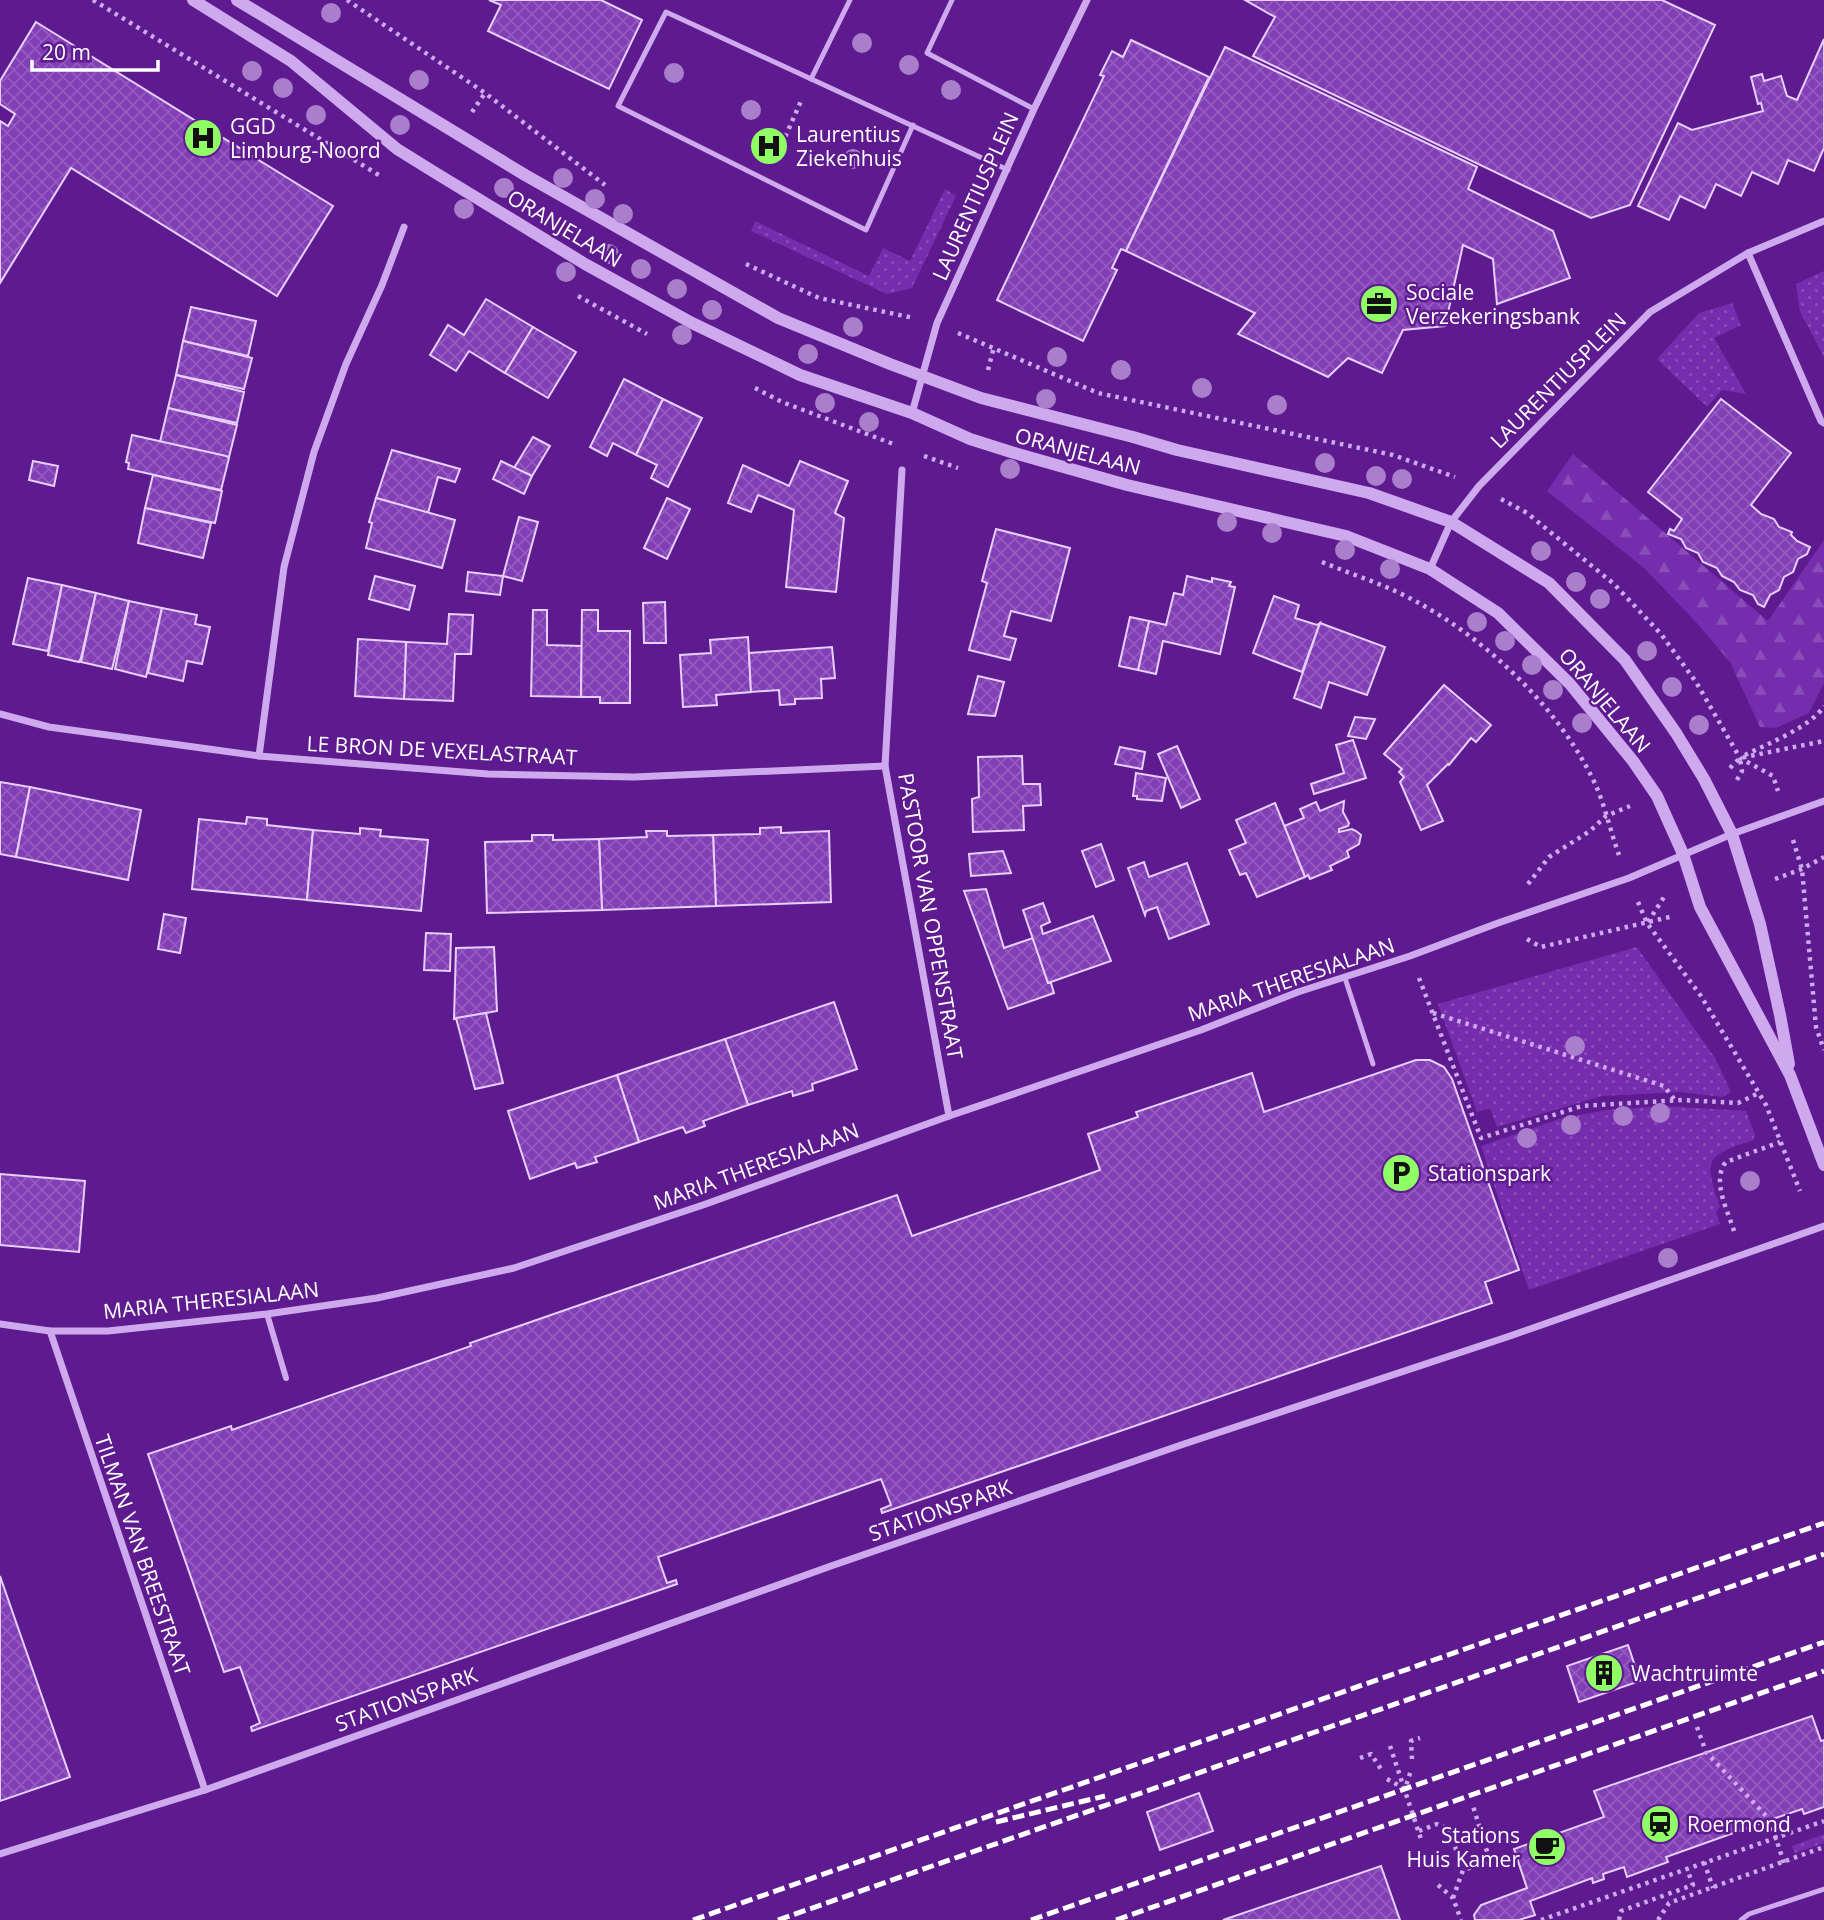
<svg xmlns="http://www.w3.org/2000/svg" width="1824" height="1920" font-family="'Open Sans',sans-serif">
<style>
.green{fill:url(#green-dots)}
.forest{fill:url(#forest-firs)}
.building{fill:url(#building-cross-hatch);stroke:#e7cffa;stroke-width:2}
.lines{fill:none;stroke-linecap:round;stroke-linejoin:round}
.path{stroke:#cfa9ee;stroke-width:4.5;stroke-dasharray:3.5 5;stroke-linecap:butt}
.service{stroke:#cfa9ee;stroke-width:5}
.pedestrian{stroke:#cfa9ee;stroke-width:6}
.minor{stroke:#cfa9ee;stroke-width:7}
.tertiary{stroke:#cfa9ee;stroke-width:12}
.rail{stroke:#fff;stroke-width:5;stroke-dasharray:12 5;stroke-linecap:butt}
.minor-bridge{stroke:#cfa9ee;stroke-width:7}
.tree{fill:#a97eca}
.labels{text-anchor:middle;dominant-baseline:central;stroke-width:5;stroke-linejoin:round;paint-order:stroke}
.poi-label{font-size:21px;fill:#fff;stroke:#5e1a8f;text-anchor:start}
.street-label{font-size:21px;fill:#fff;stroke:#5e1a8f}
</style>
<defs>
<pattern id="green-dots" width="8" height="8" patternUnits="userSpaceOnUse" patternTransform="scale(1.75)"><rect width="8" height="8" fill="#752dad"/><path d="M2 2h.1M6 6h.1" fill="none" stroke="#8a4cb9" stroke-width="1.8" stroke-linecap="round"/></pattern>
<pattern id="forest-firs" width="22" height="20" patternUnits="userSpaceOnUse" patternTransform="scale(1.75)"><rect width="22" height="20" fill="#752dad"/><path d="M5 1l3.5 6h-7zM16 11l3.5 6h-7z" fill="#8a4cb9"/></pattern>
<pattern id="building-cross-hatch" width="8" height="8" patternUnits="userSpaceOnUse" patternTransform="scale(1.75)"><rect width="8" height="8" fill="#823eb5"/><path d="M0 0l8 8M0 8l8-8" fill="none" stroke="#955bc0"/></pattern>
</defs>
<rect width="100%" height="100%" fill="#5e1a8f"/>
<g class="green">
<path d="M945,189L956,196L912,288L887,294L751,231L755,221L869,276L883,248L910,261Z"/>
<path d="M1824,271V357L1800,312L1796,284Z"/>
<path d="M1732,303L1741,325L1714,338L1746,394L1722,390L1707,407L1657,359L1699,313Z"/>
<path d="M1637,947L1715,1058L1731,1092L1722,1097L1681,1092L1602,1096L1497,1127L1490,1108L1477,1112L1438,1004Z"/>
<path d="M1665,1106L1746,1111L1755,1135L1753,1140C1706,1156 1703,1158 1720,1207L1716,1212L1720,1224L1529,1290L1481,1146L1562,1118L1607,1110Z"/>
<path d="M1824,1834V1843L1795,1853L1792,1846Z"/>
</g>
<path class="forest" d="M1573,454L1768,621L1824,540V683L1809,713L1776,728L1760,727L1730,662L1695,621L1643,567L1547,491Z"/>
<g class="building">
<path d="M489,0H601L642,20L609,89L488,31L501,5Z"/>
<path d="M1245,0H1662L1715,25L1630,205L1591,218L1253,56L1275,17Z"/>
<path d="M36,22L333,206L277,296L71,168L0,283V121L8,126L15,114L0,104V81Z"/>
<path d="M1824,39V148L1814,171L1788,160L1778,184L1752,172L1741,196L1716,184L1705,208L1680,196L1669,220L1638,206L1678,123L1692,130L1763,111L1761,103L1758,104L1751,77L1762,74L1764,81L1781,76L1787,96L1797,100Z"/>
<path d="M1131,40L1209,77L1126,251L1121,249L1112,268L1117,270L1083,341L997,300L1104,76L1100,75L1112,51L1123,57Z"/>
<path d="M1225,47L1477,167L1468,189L1553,231L1570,278L1497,304L1493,259L1463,245L1445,326L1403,330L1382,373L1348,358L1328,377L1238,334L1255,313L1126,251Z"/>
<path d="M486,299L533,327L505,373L469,351L456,371L430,355L448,325L464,335Z"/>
<path d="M191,307L256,321L248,356L183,341Z"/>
<path d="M533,327L576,352L548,398L505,373Z"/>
<path d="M183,341L252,358L244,389L176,375Z"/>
<path d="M176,375L244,392L237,423L168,408Z"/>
<path d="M624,379L663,399L636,455L613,443L607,456L590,447Z"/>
<path d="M663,399L702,418L668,487L651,478L657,465L636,455Z"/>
<path d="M1721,399L1791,453L1751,505L1761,514L1774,519L1779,527L1792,532L1791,535L1797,541L1810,547L1807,554L1798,559L1793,572L1784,577L1779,590L1770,595L1764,607L1758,604L1753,595L1740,590L1734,582L1722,576L1717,568L1703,562L1698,553L1686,548L1681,539L1668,534L1670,529L1674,531L1682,519L1648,492Z"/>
<path d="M168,408L237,425L229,457L160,442Z"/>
<path d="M132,435L226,456L229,458L221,490L128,469L129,463L126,462Z"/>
<path d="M533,437L550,446L532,476L514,468Z"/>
<path d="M392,450L460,469L455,482L438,477L428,513L376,498Z"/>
<path d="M33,461L58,466L54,486L29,480Z"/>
<path d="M501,461L532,476L524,494L493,479Z"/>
<path d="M800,461L848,481L835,513L844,518L836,592L786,587L794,510L758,495L751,512L728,503L743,465L789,486Z"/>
<path d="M153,475L222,491L215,523L145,508Z"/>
<path d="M376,498L455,520L442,568L366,548L372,523L369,522Z"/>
<path d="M667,498L690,509L667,559L644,548Z"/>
<path d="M145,508L211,523L203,558L138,543Z"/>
<path d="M519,517L538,522L522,581L503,576Z"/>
<path d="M996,529L1070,548L1051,621L1011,611L1004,636L1016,639L1010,660L969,650L987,583L982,581Z"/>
<path d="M468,572L503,576L500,595L466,591Z"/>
<path d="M375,576L415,586L409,610L369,599Z"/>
<path d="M1187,576L1212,582V578L1231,582L1229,586L1235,587L1220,654L1163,641L1156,674L1138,670L1149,621L1166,625L1174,593L1183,595Z"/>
<path d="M28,578L62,585L48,651L13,644Z"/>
<path d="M62,585L96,593L81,658L79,662L48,655Z"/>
<path d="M96,593L129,601L112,669L81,662Z"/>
<path d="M1274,596L1299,605L1295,618L1317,625L1320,623L1302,672L1253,653Z"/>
<path d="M129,601L162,608L146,677L115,669Z"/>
<path d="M665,602L666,643H644L643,603Z"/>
<path d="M162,608L197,615L195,624L210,627L202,664L187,661L183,681L148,673Z"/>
<path d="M533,610H547V645L582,646L581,697L531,696Z"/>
<path d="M582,610H598V631H630V703H600V697H581Z"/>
<path d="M449,614L473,615L471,654H455L453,701L404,699L406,642L447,644Z"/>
<path d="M1130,617L1149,621L1138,670L1119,666Z"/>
<path d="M1320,623L1385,647L1367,695L1329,682L1321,708L1294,698Z"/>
<path d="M748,637L751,692L716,695L717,705L683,707L680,655L711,653L710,640Z"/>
<path d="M358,639L406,642L404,699L355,696Z"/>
<path d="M832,647L835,678L821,679L822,698L795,699V704L780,705L779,690L751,692L749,653Z"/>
<path d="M978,676L1004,682L995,716L968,714Z"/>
<path d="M1444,685L1491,725L1476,742L1471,738L1449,765L1448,764L1427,785L1443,821L1421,830L1400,782L1404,777L1399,772L1402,769L1384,754Z"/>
<path d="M1355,717L1375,719L1366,739L1348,736Z"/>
<path d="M1353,740L1366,778L1314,794L1311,784L1344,773L1336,745Z"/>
<path d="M1177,746L1200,799L1181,808L1158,754Z"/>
<path d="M1120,747L1145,752L1142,769L1115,764Z"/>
<path d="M1022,756L1023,784H1040L1041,805L1023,806L1024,830L973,832L972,799L979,797L978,757Z"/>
<path d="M1136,773L1166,778L1162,801L1137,799V796H1133Z"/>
<path d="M0,782L30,787L16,857L0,854Z"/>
<path d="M30,787L141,810L128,880L16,857Z"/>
<path d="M1344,801L1343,812L1349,823L1348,826L1339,829V832L1352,829L1356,831L1361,835L1359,844L1347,851L1349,857L1330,866L1332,870L1310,879L1308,875L1305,877L1284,826L1304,818L1300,809L1316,802L1320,811Z"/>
<path d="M1275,803L1305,877L1257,897L1246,873L1240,875L1229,850L1246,843L1236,820Z"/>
<path d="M247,817L267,819V825L313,830L307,900L192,889L199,819L246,824Z"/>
<path d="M781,827V833L829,831L831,902L716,906L713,835L760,834V828Z"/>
<path d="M360,828L381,830L380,836L428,840L421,911L307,900L313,830L360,834Z"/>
<path d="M646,831H667V836L713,835L716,906L602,910L599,839L647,837Z"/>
<path d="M532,835H553V840L599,839L602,910L487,913L485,842L532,841Z"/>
<path d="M1101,844L1114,880L1096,887L1082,851Z"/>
<path d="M1003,851L1011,873L971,876L969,854Z"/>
<path d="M1144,862L1149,877L1187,863L1209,924L1169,939L1157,907L1146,911L1145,915L1128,868Z"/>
<path d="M986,889L1004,948L1033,938L1048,983H1051L1054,993L1008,1009L964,891Z"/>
<path d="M1043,903L1050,922L1041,926L1043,934L1093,916L1111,961L1048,983L1023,910Z"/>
<path d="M164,914L186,918L180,953L158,949Z"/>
<path d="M426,933L451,934L450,971L424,970Z"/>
<path d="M494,947L497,1011L454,1019L456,948Z"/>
<path d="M834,1002L857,1069L812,1084L813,1090L793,1096L792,1091L748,1105L725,1039Z"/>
<path d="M486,1013L503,1083L475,1089L456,1018Z"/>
<path d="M725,1039L748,1105L703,1121L705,1126L686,1133L683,1127L639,1142L617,1075Z"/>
<path d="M1416,1060H1430L1444,1067L1452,1079L1519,1270L1485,1282L1492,1303L882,1513L881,1509L891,1505L881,1479L658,1557L667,1583L676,1580L677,1584L252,1731L251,1727L260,1723L240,1667L224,1672L148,1454L231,1426L232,1430L471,1346L470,1343L897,1195L912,1236L1064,1183L1100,1170L1088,1134L1138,1117L1136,1112L1252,1073L1264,1112Z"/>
<path d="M617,1075L639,1142L595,1157L597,1162L577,1168L575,1163L530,1179L508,1111Z"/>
<path d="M0,1174L85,1181L79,1252L0,1245Z"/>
<path d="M0,1576L70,1777L0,1801Z"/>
<path d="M1628,1645L1640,1681L1579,1702L1567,1666Z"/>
<path d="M1812,1716L1821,1741L1824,1740V1807L1804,1814L1802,1809L1770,1820L1666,1857L1668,1862L1627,1877L1624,1867L1603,1874L1604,1879L1593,1883L1592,1878L1530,1901L1535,1915L1519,1920H1475L1474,1915L1481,1905L1527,1888L1514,1849L1604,1817L1594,1791Z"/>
<path d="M1199,1793L1213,1831L1160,1850L1147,1812Z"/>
<path d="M1381,1866L1400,1920H1223Z"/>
</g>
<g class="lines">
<g class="path">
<path d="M93,0L382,177"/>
<path d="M347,0L485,93L605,185"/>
<path d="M472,112L485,93"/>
<path d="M775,160L801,101"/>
<path d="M746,264L819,298L914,318"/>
<path d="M578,296L647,334"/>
<path d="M958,333L1098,393L1393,455L1455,477"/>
<path d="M988,370L994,347"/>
<path d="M755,388L782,402L896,445"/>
<path d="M924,456L958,468"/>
<path d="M1501,499L1527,513L1614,584L1661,634L1696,682L1740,758L1773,776L1778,791"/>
<path d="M1322,562C1353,575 1387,585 1417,602C1489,641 1563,712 1597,788C1606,810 1611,833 1619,855"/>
<path d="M1745,755C1767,744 1811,727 1824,706"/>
<path d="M1730,768L1740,758L1824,741"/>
<path d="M1737,780L1742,771L1740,759"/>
<path d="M1793,840L1802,869L1816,1027L1824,1050"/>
<path d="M1775,879L1802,869L1824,857"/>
<path d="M1528,884L1549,857L1590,831L1606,816L1630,806"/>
<path d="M1638,902L1647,923L1701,996L1766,1105L1800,1191"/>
<path d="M1648,922L1666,894"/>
<path d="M1527,939L1541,947L1674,916"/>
<path d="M1419,978L1481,1138L1582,1106L1682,1100L1738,1103L1759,1093"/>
<path d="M1433,1013L1664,1086L1675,1100"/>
<path d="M1734,1231C1728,1211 1711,1180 1726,1162L1780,1142"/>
<path d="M1697,1727L1706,1752L1770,1820L1784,1863"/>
<path d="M1390,1746L1422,1842"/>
<path d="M1360,1758L1371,1754L1381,1769"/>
<path d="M1412,1759L1411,1741L1420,1738"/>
<path d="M1387,1779L1405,1789L1411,1770"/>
<path d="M1419,1831L1437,1824L1449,1829L1463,1870"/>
<path d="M1704,1862L1713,1888"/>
<path d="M1438,1885L1453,1898L1461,1920"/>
<path d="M1453,1898L1463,1870L1490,1861L1473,1806"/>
<path d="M1541,1920L1824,1821"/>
<path d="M1619,1920L1621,1911L1693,1885L1687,1869"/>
<path d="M1658,1920L1669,1903L1824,1847"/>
</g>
<g class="service">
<path d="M952,0L927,53L1034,109"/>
<path d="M811,79L850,0"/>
<path d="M913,125L866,230L618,106L666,12L1008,170"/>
<path d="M1345,978L1373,1064"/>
<path d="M1741,1920L1749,1914L1824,1889"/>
</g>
<path class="pedestrian" d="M267,1314L286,1378"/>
<g class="minor">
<path d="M1748,253L1821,421L1824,423"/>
<path d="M912,413L937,323L1034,109L1087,0"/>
<path d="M902,470L885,766L949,1116"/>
<path d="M1430,569L1451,522L1479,486L1650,312L1748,253L1824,221"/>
<path d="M0,714L49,727L259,756L488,774L634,777L885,766"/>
<path d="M259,756L284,567L314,452L346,364L382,285L404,227"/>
<path d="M0,1324L50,1331H108L267,1314L377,1298L514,1268L703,1205L949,1116L1201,1030L1298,992L1410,956L1498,923L1629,878L1732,834L1824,801"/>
<path d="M50,1331L205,1790"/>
<path d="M0,1854L205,1790L831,1566L1184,1444L1510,1336L1770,1245"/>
</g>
<g class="tertiary">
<path d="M193,0L291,61L397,149L434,172L585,264L692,323L800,375L912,413L970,439L1011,452L1127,485L1346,536L1430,569L1498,613L1570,684L1633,761L1657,796L1683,854L1700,907L1790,1075L1824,1165"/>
<path d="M237,0L525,175L778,318L890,364L981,398L1133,437L1177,450L1369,493L1451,522L1549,583L1625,660L1676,733L1704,779L1732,834L1760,924L1780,1015L1789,1064"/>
</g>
<g class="rail">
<path d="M996,1822L1105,1796"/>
<path d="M693,1920L1824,1523"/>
<path d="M778,1920L1824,1554"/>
<path d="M1031,1920L1824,1642"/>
<path d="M1116,1920L1824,1671"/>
</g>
<path class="minor-bridge" d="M1770,1245L1824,1226"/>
</g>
<g class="tree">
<circle cx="331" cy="13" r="10"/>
<circle cx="862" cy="43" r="10"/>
<circle cx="909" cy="65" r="10"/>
<circle cx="252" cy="71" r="10"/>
<circle cx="674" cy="73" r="10"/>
<circle cx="419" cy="80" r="10"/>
<circle cx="283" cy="88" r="10"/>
<circle cx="951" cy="90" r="10"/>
<circle cx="751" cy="110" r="10"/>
<circle cx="316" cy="115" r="10"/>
<circle cx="400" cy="125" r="10"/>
<circle cx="853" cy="159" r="10"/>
<circle cx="563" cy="178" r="10"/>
<circle cx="504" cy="188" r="10"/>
<circle cx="595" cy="199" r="10"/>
<circle cx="464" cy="209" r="10"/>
<circle cx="623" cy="214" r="10"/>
<circle cx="609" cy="254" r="10"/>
<circle cx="641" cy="269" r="10"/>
<circle cx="566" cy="272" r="10"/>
<circle cx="677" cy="289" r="10"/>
<circle cx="712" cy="310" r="10"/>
<circle cx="853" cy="327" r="10"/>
<circle cx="682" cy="335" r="10"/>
<circle cx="808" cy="354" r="10"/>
<circle cx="1057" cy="357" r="10"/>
<circle cx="1121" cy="370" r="10"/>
<circle cx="1202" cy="388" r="10"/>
<circle cx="1046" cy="399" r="10"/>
<circle cx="825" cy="403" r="10"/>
<circle cx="1277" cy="405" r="10"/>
<circle cx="869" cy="422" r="10"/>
<circle cx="1325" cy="463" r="10"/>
<circle cx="1010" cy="469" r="10"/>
<circle cx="1376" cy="476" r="10"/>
<circle cx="1402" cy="479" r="10"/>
<circle cx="1227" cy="522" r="10"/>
<circle cx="1272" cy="533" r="10"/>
<circle cx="1345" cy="550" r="10"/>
<circle cx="1541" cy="551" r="10"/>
<circle cx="1390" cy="569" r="10"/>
<circle cx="1576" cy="582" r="10"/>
<circle cx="1600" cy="599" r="10"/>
<circle cx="1477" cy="622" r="10"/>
<circle cx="1505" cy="641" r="10"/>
<circle cx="1647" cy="651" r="10"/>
<circle cx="1532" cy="665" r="10"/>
<circle cx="1672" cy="687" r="10"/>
<circle cx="1553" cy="690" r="10"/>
<circle cx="1582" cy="723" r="10"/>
<circle cx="1699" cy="725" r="10"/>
<circle cx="1575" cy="1046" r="10"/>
<circle cx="1660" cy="1113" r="10"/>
<circle cx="1623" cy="1116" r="10"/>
<circle cx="1571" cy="1125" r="10"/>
<circle cx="1527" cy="1138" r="10"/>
<circle cx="1750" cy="1181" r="10"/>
<circle cx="1668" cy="1258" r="10"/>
</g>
<defs>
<symbol id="hospital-disc" viewBox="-11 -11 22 22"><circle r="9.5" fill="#90ff66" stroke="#5e1a8f"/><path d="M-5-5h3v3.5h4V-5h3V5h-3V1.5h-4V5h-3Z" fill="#111"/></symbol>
<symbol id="office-disc" viewBox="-11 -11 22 22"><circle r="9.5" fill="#90ff66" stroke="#5e1a8f"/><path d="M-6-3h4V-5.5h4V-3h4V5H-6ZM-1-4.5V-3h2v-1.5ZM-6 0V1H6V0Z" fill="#111"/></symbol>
<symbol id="parking-disc" viewBox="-11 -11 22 22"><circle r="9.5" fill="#90ff66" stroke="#5e1a8f"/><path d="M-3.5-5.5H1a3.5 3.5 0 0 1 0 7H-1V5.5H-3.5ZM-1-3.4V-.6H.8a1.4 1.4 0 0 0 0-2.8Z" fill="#111"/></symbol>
<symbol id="building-disc" viewBox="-11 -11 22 22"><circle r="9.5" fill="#90ff66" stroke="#5e1a8f"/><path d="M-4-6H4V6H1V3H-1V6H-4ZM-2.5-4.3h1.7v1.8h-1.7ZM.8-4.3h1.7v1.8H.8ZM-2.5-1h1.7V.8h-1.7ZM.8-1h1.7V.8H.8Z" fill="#111"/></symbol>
<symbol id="station-disc" viewBox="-11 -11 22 22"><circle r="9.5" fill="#90ff66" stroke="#5e1a8f"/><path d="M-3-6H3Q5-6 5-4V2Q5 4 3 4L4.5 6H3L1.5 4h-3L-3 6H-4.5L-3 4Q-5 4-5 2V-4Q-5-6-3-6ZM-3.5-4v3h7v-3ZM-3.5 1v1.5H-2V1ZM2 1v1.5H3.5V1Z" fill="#111"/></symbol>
<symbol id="cafe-disc" viewBox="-11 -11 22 22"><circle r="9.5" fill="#90ff66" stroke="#5e1a8f"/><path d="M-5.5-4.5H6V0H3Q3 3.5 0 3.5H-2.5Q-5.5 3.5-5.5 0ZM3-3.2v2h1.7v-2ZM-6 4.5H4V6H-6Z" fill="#111"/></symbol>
</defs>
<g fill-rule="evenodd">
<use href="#hospital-disc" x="181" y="116" width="44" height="44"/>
<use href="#hospital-disc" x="747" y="124" width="44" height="44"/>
<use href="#office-disc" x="1357" y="282" width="44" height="44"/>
<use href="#parking-disc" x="1379" y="1151" width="44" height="44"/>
<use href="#building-disc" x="1582" y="1651" width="44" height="44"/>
<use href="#station-disc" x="1638" y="1802" width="44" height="44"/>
<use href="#cafe-disc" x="1525" y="1825" width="44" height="44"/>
</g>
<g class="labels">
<g class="poi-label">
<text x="230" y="126">GGD<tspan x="230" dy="24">Limburg-Noord</tspan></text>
<text x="796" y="134">Laurentius<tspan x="796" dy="24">Ziekenhuis</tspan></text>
<text x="1406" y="292">Sociale<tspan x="1406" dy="24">Verzekeringsbank</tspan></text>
<text x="1428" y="1173">Stationspark</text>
<text x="1631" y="1673">Wachtruimte</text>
<text x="1687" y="1824">Roermond</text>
<text x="1520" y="1835" text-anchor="end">Stations<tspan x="1520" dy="24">Huis Kamer</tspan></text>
</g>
<g class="street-label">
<text transform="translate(975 196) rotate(-66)">LAURENTIUSPLEIN</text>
<text transform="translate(565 228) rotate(31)">ORANJELAAN</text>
<text transform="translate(1558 380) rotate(-45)">LAURENTIUSPLEIN</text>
<text transform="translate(1078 451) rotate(15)">ORANJELAAN</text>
<text transform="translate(1605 700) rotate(50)">ORANJELAAN</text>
<text transform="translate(442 750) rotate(3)">LE BRON DE VEXELASTRAAT</text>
<text transform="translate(931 916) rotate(80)">PASTOOR VAN OPPENSTRAAT</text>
<text transform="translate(1291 979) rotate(-19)">MARIA THERESIALAAN</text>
<text transform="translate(756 1166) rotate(-20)">MARIA THERESIALAAN</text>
<text transform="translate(211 1300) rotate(-6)">MARIA THERESIALAAN</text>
<text transform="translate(940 1510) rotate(-19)">STATIONSPARK</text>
<text transform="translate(143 1555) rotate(71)">TILMAN VAN BREESTRAAT</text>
<text transform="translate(406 1699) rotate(-20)">STATIONSPARK</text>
</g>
</g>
<path d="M32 60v10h126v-10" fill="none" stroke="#ffffff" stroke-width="3.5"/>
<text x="42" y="60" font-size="21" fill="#ffffff" stroke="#5e1a8f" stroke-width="5" paint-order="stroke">20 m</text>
</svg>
